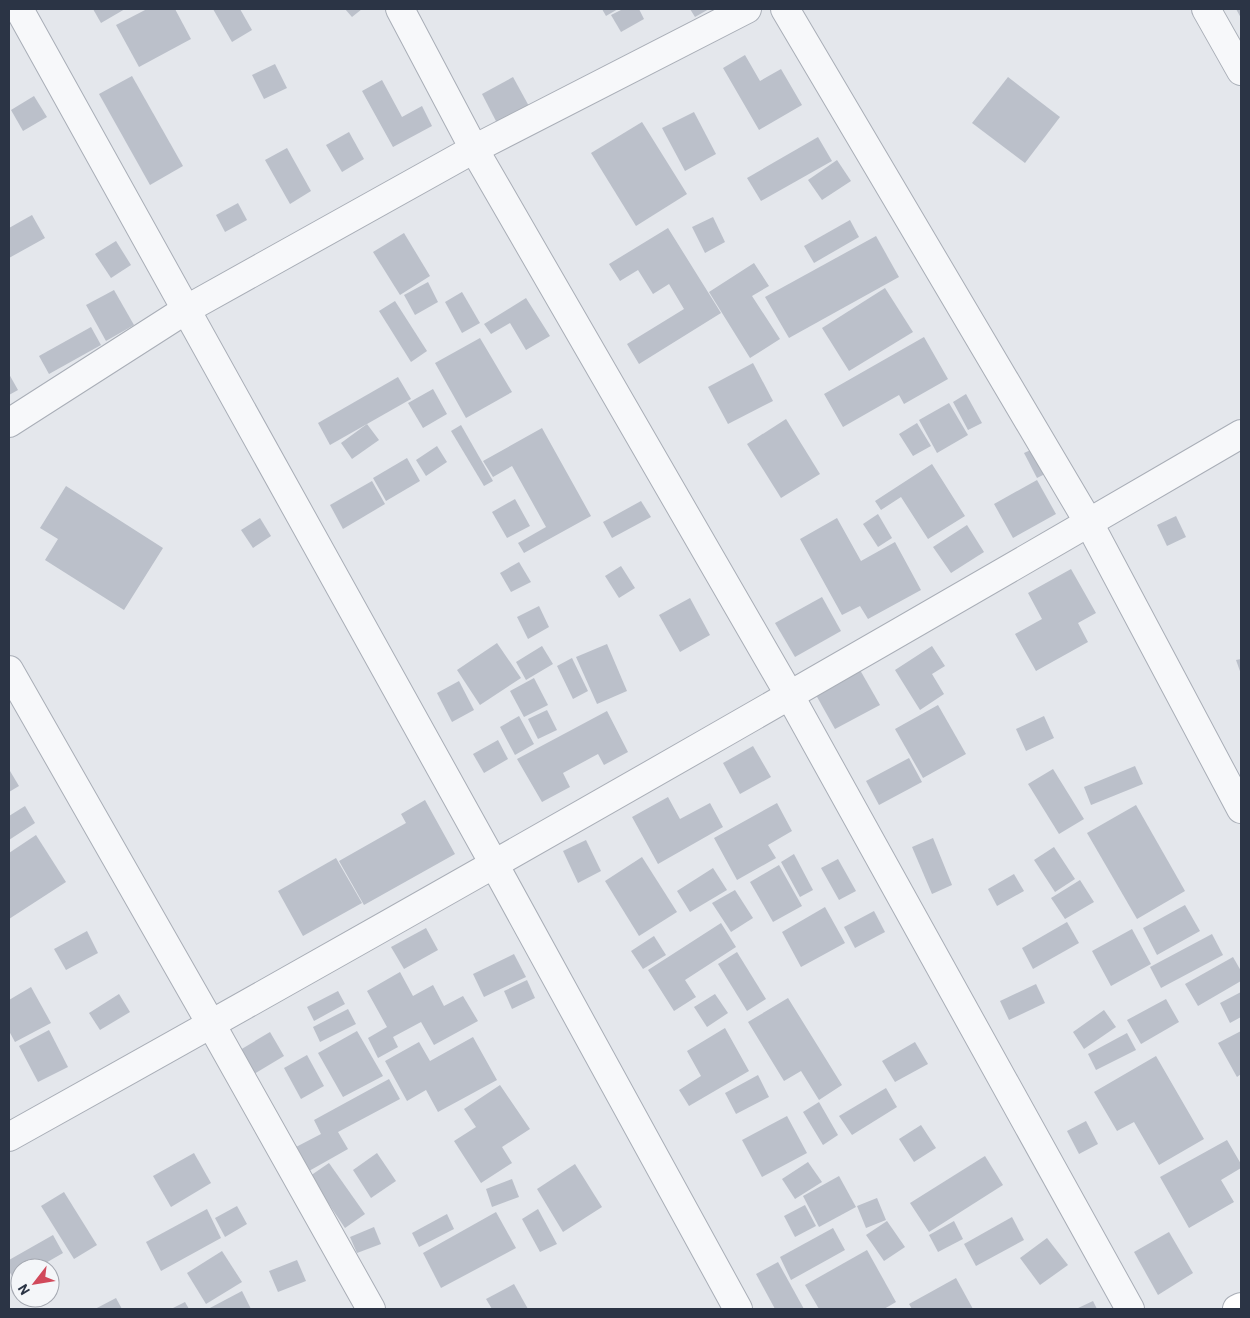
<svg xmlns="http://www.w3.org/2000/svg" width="1250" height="1318" font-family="Barlow,sans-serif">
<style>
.building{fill:#bbc0ca}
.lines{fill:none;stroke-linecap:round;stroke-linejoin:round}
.street-casing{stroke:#a9aeb7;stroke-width:30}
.secondary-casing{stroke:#a9aeb7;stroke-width:30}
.street{stroke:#f7f8fa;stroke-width:28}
.secondary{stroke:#fff;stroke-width:28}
</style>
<rect width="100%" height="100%" fill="#e4e7ec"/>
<g class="building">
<path d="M93,9H125L101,23Z"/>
<path d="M147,9H175L191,39L139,67L116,25Z"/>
<path d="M213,9H240L252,30L232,42Z"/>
<path d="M345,9H362L352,17Z"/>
<path d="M602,9H618L606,16Z"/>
<path d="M623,9H639L644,19L621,32L611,15Z"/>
<path d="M690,9H709L695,17Z"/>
<path d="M1236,9H1241V18Z"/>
<path d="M745,55L760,81L781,69L802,105L759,130L723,68Z"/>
<path d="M275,64L287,88L264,99L252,75Z"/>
<path d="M132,76L183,166L150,185L99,94Z"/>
<path d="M513,77L530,108L498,125L482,94Z"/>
<path d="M1008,77L1060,117L1025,163L972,123Z"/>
<path d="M382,80L402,117L422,106L432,126L393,147L362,91Z"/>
<path d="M34,96L47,117L23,131L11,110Z"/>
<path d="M694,112L716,154L685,171L662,128Z"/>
<path d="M642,122L687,194L636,226L591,153Z"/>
<path d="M349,132L364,159L342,172L326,145Z"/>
<path d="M818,137L832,161L761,201L747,178Z"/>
<path d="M287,148L311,191L290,204L265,160Z"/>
<path d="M837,160L851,181L822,200L808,180Z"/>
<path d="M238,203L247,220L225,232L216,215Z"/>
<path d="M32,215L45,238L9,258V228Z"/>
<path d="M713,217L725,242L705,253L692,227Z"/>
<path d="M850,220L859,237L814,263L804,246Z"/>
<path d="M668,228L721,313L639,364L627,344L684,309L669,284L653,294L638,270L620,281L609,264Z"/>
<path d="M404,233L430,276L400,295L373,252Z"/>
<path d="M876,236L899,277L789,338L765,297Z"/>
<path d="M116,241L131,265L111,278L95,254Z"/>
<path d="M754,263L769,286L752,296L780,339L750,358L709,292Z"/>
<path d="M428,282L438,302L415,315L404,295Z"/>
<path d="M885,288L913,332L849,371L822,328Z"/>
<path d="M114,290L134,325L106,341L86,305Z"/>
<path d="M462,292L480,323L462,333L445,302Z"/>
<path d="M526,298L550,336L526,350L510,323L491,334L484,324Z"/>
<path d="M395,301L427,351L411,362L379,311Z"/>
<path d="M91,327L101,345L49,374L39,356Z"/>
<path d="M924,337L948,379L904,404L899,395L843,427L824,394Z"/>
<path d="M480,338L512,392L466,418L435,363Z"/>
<path d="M753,363L773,401L728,424L708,387Z"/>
<path d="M9,374L18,390L9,395Z"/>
<path d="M398,377L411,399L330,445L318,423Z"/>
<path d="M433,389L447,414L423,428L408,403Z"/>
<path d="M966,394L982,423L968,430L953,402Z"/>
<path d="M949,403L968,435L937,453L919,420Z"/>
<path d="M786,419L820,474L781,498L747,444Z"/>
<path d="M917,423L931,446L913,456L899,434Z"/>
<path d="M367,424L379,440L352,459L341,443Z"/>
<path d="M461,425L493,481L484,486L451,431Z"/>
<path d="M542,428L591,516L524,553L518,543L546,527L512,466L493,477L483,461Z"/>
<path d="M437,446L447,462L426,476L416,460Z"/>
<path d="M1035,448L1049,472L1037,478L1024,453Z"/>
<path d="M407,458L420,481L386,501L373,478Z"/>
<path d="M932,464L965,516L928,539L901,497L881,510L875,501Z"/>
<path d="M1037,480L1056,514L1013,538L994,504Z"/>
<path d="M372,481L385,504L343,529L330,505Z"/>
<path d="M66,486L163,548L124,610L45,560L58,539L40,528Z"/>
<path d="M515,499L530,526L507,538L492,512Z"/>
<path d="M641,501L651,517L612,538L603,522Z"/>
<path d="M878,514L892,538L878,547L863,524Z"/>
<path d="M1176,516L1186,537L1167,546L1157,525Z"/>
<path d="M260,518L271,536L253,548L241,530Z"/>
<path d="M837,518L861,561L895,542L921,590L868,619L860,606L842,615L800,539Z"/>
<path d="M967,525L984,552L951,573L933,547Z"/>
<path d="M519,562L531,582L511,592L500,573Z"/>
<path d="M621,566L635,588L619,598L605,576Z"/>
<path d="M1071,569L1096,613L1078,623L1088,642L1036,671L1015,634L1042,619L1028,593Z"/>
<path d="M822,597L841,631L795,657L775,623Z"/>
<path d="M690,598L710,635L680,652L659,615Z"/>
<path d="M539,606L549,627L528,639L517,617Z"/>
<path d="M497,643L521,678L480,705L457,670Z"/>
<path d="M607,644L627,691L597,704L576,657Z"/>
<path d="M542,646L553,664L526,680L516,662Z"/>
<path d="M932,646L945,666L932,674L944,694L920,710L895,670Z"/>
<path d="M572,658L588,691L573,699L557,666Z"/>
<path d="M1241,659V674L1236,660Z"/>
<path d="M860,670L880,705L835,729L816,695Z"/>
<path d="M534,678L548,705L524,717L510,691Z"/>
<path d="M459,681L474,710L452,722L437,693Z"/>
<path d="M938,705L966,754L923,778L895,729Z"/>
<path d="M547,710L557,730L538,739L528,719Z"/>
<path d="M607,711L628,752L604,765L598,754L563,773L570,787L542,802L517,759Z"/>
<path d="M519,716L534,744L515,755L500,727Z"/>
<path d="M1044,716L1054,738L1026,751L1016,729Z"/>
<path d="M498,740L508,759L484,773L473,754Z"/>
<path d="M753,746L771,777L740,794L723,763Z"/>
<path d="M909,758L922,782L879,805L866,781Z"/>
<path d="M1135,766L1143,784L1091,805L1084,787Z"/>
<path d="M1053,769L1084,819L1059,834L1028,784Z"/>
<path d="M10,771L19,786L9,792V772Z"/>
<path d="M668,797L680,819L710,803L723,827L658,864L632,817Z"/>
<path d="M425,800L455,854L364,905L339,861L406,823L401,814Z"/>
<path d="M777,803L792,831L768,845L776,858L737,880L714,838Z"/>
<path d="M1136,805L1185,891L1137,919L1087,833Z"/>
<path d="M25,806L35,823L9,840V816Z"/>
<path d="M36,835L66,882L9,919V853Z"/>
<path d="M933,838L952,885L932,894L912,847Z"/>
<path d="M586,840L601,871L578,883L563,851Z"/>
<path d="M1054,847L1075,879L1055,892L1034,860Z"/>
<path d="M794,854L813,890L800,897L781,862Z"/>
<path d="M642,857L677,912L639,936L605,881Z"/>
<path d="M336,858L362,903L303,936L278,891Z"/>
<path d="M838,859L856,891L839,900L821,868Z"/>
<path d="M779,865L802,906L773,922L750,882Z"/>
<path d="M713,868L727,890L690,912L677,891Z"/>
<path d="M1014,874L1024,891L997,906L988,889Z"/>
<path d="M1080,880L1094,902L1065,919L1051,898Z"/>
<path d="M735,890L753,918L731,932L712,903Z"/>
<path d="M1185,905L1200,931L1157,955L1143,928Z"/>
<path d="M825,907L845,943L801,967L782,932Z"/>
<path d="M874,911L885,932L855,948L844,927Z"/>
<path d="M1067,922L1079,943L1033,969L1022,948Z"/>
<path d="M721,923L736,947L685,980L696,997L674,1011L648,970Z"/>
<path d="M426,928L438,950L404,969L391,947Z"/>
<path d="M1132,929L1151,964L1111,986L1092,951Z"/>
<path d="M87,931L98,953L66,970L54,949Z"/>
<path d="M1212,934L1223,955L1161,988L1150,967Z"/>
<path d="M654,936L666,955L643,969L631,951Z"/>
<path d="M737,952L766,999L747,1011L718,964Z"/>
<path d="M514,954L526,977L484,997L473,974Z"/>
<path d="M1233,957L1241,971V981L1198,1006L1185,984Z"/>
<path d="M400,972L413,996L433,985L444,1006L463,996L478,1021L434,1045L421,1022L393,1037L398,1047L378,1058L368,1038L387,1027L367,991Z"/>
<path d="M527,980L535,998L512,1009L504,991Z"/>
<path d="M1036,984L1045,1003L1009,1020L1000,1001Z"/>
<path d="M31,987L51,1023L15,1042L9,1031V1000Z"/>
<path d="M338,991L345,1004L314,1021L307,1007Z"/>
<path d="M1241,992V1017L1230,1023L1220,1003Z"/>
<path d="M119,994L130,1012L100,1030L89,1013Z"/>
<path d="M715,994L728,1013L707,1027L694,1007Z"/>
<path d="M788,998L842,1085L819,1100L801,1071L784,1081L748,1022Z"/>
<path d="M1166,999L1179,1022L1141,1044L1127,1020Z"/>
<path d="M348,1009L356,1024L320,1042L313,1027Z"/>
<path d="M1104,1010L1116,1027L1084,1049L1073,1032Z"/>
<path d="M725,1028L749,1071L689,1106L679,1090L701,1076L687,1051Z"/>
<path d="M49,1030L68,1067L38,1082L19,1046Z"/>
<path d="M357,1031L383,1076L343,1097L318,1053Z"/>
<path d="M1241,1031V1074L1237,1077L1218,1043Z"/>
<path d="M270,1032L284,1056L254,1074L240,1050Z"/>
<path d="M1127,1033L1136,1050L1096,1070L1088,1054Z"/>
<path d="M473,1037L497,1080L438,1112L426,1090L407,1101L385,1061L419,1042L430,1061Z"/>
<path d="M915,1042L928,1064L895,1082L882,1061Z"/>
<path d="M307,1055L324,1086L301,1099L284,1068Z"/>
<path d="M1156,1056L1204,1139L1159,1165L1134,1122L1117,1131L1094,1092Z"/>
<path d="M758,1075L769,1097L736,1114L725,1093Z"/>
<path d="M389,1079L400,1099L338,1132L348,1149L309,1171L296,1147L321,1134L314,1120Z"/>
<path d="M500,1085L530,1129L502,1147L512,1163L481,1183L454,1141L476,1127L464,1109Z"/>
<path d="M886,1088L897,1107L852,1135L839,1116Z"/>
<path d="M819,1102L838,1135L823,1145L803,1112Z"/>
<path d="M787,1116L807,1153L762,1177L742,1140Z"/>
<path d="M1086,1121L1098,1144L1079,1154L1067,1131Z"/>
<path d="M921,1125L936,1148L914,1162L899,1139Z"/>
<path d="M1227,1140L1241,1164V1168L1221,1180L1234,1202L1189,1228L1160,1177Z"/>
<path d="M194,1153L211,1183L171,1207L153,1176Z"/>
<path d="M377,1153L396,1181L371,1198L353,1170Z"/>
<path d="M985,1156L1003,1185L929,1232L910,1203Z"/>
<path d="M808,1162L822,1182L795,1199L782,1179Z"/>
<path d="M329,1163L365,1214L345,1228L310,1176Z"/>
<path d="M575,1164L602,1207L563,1232L537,1189Z"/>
<path d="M839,1176L856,1207L819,1227L803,1196Z"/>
<path d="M512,1179L519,1197L492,1207L486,1189Z"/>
<path d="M64,1192L97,1245L74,1259L41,1206Z"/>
<path d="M877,1198L886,1220L866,1228L857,1206Z"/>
<path d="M805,1205L816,1226L795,1237L784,1216Z"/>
<path d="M237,1206L247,1224L225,1237L215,1218Z"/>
<path d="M207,1209L221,1238L161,1271L146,1242Z"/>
<path d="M538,1209L557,1244L540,1252L522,1219Z"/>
<path d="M496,1212L516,1248L441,1288L423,1253Z"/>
<path d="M447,1214L454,1229L419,1247L412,1233Z"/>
<path d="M1012,1217L1024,1240L976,1266L964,1244Z"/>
<path d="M887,1221L905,1247L884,1261L866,1235Z"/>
<path d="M954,1221L963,1239L938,1252L929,1235Z"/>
<path d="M374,1227L381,1244L357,1253L350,1237Z"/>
<path d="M833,1228L845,1250L791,1280L780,1257Z"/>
<path d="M1169,1232L1193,1273L1158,1295L1134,1252Z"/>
<path d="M53,1235L63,1253L37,1268H20V1278L15,1281L9,1271V1260Z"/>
<path d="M1047,1238L1068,1265L1040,1285L1020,1258Z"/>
<path d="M867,1250L896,1302L884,1309H819L805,1285Z"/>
<path d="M222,1251L242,1282L206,1304L187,1273Z"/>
<path d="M297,1260L306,1281L278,1292L269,1271Z"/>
<path d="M778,1262L804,1309H775L756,1274Z"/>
<path d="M956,1278L973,1309H912L909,1304Z"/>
<path d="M514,1284L528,1309H492L486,1299Z"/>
<path d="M242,1291L251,1309H208Z"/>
<path d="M116,1298L122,1309H95Z"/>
<path d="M1093,1301L1097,1309H1076Z"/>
<path d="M185,1302L189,1309H171Z"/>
</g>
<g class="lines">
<defs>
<g id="street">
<path d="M19,9L494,864L738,1309"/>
<path d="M400,9L474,149L790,696L1130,1309"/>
<path d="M785,9L1089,523L1241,809"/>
<path d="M1206,9L1241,71"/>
<path d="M9,423L187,309L474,149L747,9"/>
<path d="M9,670L211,1024L371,1309"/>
<path d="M9,1137C422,907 833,672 1241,434"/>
</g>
<path id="secondary" d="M1237,1309L1241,1307"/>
</defs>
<use href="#street" class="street-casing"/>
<use href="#secondary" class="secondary-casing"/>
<use href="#street" class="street"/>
<use href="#secondary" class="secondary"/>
</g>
<rect width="1250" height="1318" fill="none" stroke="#2b3445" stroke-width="20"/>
<g transform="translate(35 1283) rotate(239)"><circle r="24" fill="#f4f6f9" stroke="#a4a8b1"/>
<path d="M0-4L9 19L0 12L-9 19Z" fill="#d1495b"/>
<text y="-8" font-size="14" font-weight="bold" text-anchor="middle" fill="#2b3445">N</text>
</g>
</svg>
